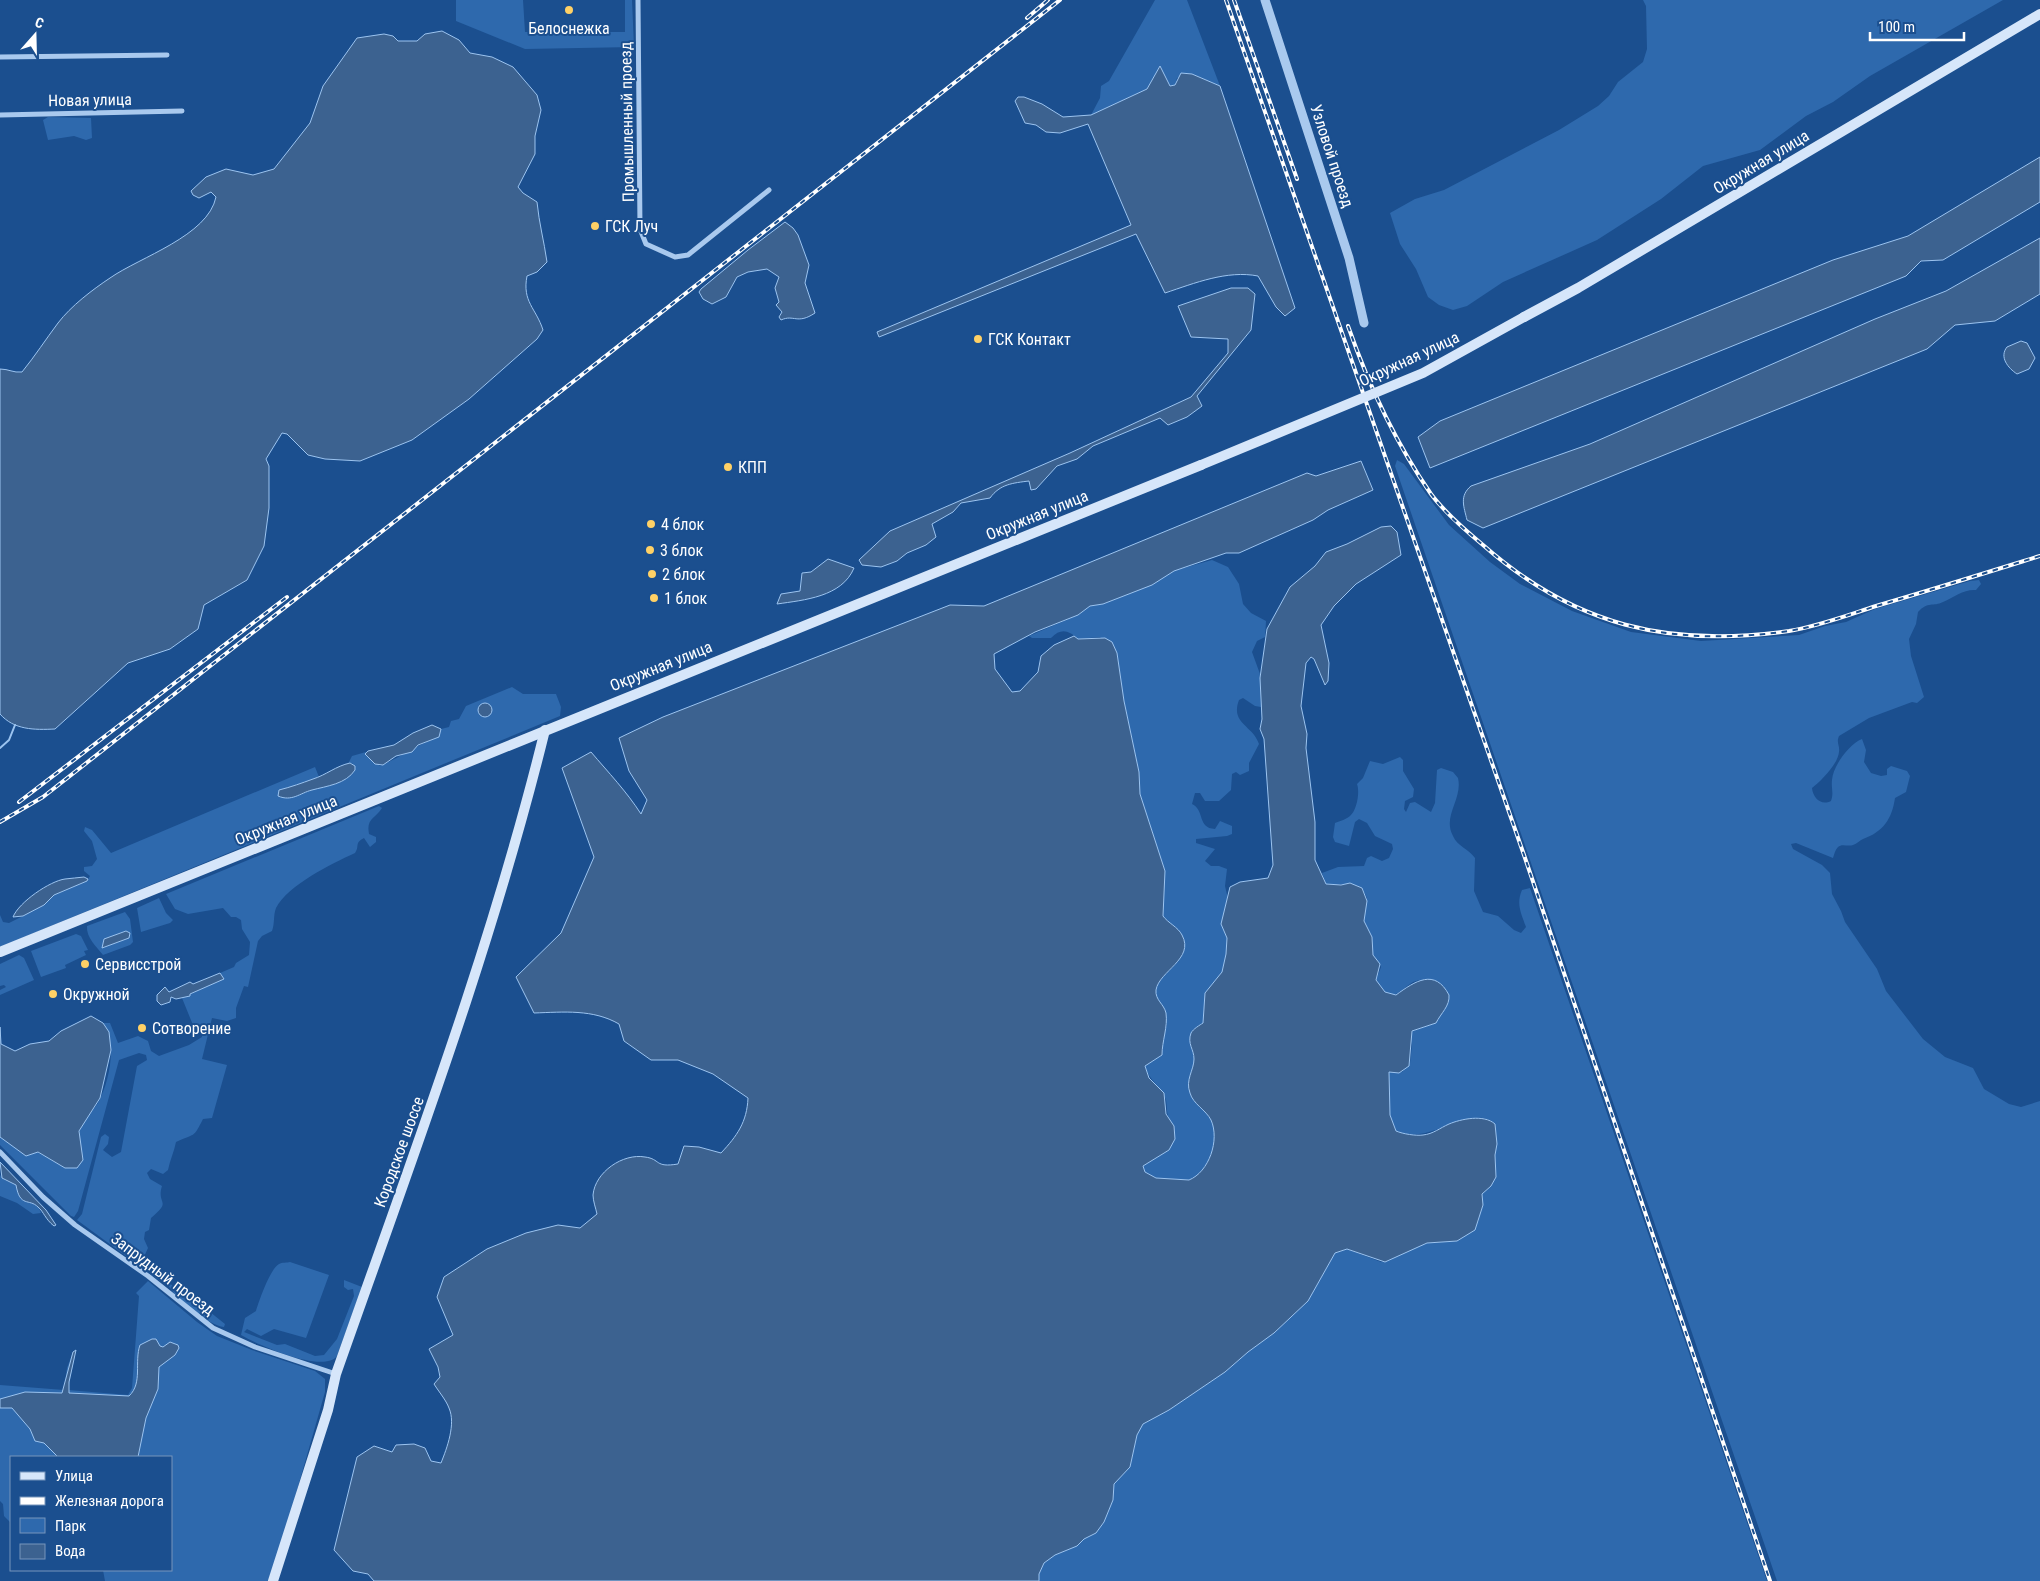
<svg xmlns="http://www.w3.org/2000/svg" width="2040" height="1581" font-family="'Roboto Condensed',sans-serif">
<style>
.green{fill:#2e69ad;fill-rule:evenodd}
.water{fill:#3c6290;stroke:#9cc4f0}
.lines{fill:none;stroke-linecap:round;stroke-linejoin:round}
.stream{stroke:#9cc4f0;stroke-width:2}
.minor{stroke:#a9c9ee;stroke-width:5}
.tertiary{stroke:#a9c9ee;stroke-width:9}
.secondary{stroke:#d6e6fa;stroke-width:10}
.rail-casing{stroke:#fff;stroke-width:4}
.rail{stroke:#1b4f8f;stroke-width:2;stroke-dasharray:5.5;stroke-linecap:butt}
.secondary-bridge{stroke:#d6e6fa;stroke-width:10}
.poi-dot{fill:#ffd166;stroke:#1b4f8f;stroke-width:2}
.labels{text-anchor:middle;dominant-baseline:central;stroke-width:4;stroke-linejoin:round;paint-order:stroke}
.poi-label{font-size:16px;fill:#fff;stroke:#1b4f8f;text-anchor:start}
.street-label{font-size:16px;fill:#fff;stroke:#1b4f8f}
</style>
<rect width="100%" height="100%" fill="#1b4f8f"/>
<g class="green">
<path d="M456,0H523L525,32H625V0H632L634,47L525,49L456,21Z"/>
<path d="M1155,0H1187L1220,86L1192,74L1177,78L1175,85L1170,86L1160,67L1147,89L1091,115L1100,98L1101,86L1109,81Z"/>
<path d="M1643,0H2003L1870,76L1833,102L1806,116L1760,150L1703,166L1661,199L1597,240L1503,282L1467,306L1453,310L1439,305L1428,297L1416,269L1400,244L1390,213L1415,199L1444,190L1559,130L1598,106L1609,96L1618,82L1643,62L1647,49L1646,6Z"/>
<path d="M48,117L91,118L92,138L86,140L74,136L48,140L43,120Z"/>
<path d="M1397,460L1404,464L1449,525L1490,562L1520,584L1572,611L1631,632L1701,641L1799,635L1825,626L1846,622L1875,609L1970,581L1979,580L1981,584L1976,590C1964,589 1954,597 1943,602C1933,607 1928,601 1918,612L1916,624L1909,639L1911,656L1924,697L1917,703L1912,702L1869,718L1839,736C1836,743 1840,745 1839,752C1838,764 1821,781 1812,788C1813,798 1821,806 1831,801C1834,793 1831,788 1832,780C1833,766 1849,744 1862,739L1866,750L1864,762L1871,773L1881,776L1887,775V769L1891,766L1907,771L1910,776L1906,792L1895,798C1892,819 1883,832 1863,839C1860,840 1857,844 1853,845C1848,847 1842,843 1838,847C1835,850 1834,855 1833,858L1796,843L1791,844L1793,849L1822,865L1830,873L1832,894L1841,911L1845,922L1877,969L1886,991L1923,1039L1945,1057L1973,1068L1984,1089L2009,1104L2021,1107L2040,1101V1581H1777L1395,466Z"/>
<path d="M1212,560L1228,567L1239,584L1243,604L1251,613L1266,621L1265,637L1257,641L1252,652L1260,674L1261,707L1255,706L1243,698L1239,700C1230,724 1253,725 1259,744L1249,763V771L1240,775L1236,772L1232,774L1231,790L1219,801H1205L1200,793H1195L1192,804C1205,810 1197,828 1215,829L1220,821L1232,826V834L1227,836L1196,839V843L1215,849L1205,861L1211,866H1219L1227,869L1225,886L1228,899L1221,924L1227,938L1226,954L1222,972L1205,993L1203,1023C1200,1025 1193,1029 1191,1033C1187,1044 1194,1049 1194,1059C1194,1070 1185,1080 1190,1093C1193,1104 1206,1110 1211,1120C1220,1140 1209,1172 1189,1180L1156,1178L1145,1172L1143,1166L1169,1150L1174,1126C1165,1114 1168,1112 1166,1100C1163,1088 1148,1080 1145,1066L1162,1055L1163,1035L1167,1025C1163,1015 1155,1002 1156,991C1158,971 1195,961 1182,935C1178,928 1168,923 1163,916L1165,871L1140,794L1139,772L1124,701L1117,653L1100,637L1078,639C1068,630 1061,628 1051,638H1032L1029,636L1078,615L1090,606L1103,604L1151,585L1173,571Z"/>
<path d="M512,687L523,694H556L561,707L560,716L0,947V915L3,922L9,923L23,916L44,905L54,895L87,881L90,876L84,871V867L92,866L97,859L92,841L84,831L85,827L92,830L111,853L315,767L319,777L287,789L283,798C293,798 299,794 309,791C325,785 345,786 355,770L352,763L348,764L352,756L366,752L369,758L380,766C401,757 418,744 439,737L441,729L449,727L451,721L459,719L466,706Z"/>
<path d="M1400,757L1403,760V771L1414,789L1413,797L1405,801L1404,809L1406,812L1410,803L1415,802L1431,812L1435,803L1437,770L1441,768L1453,772L1458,778C1463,799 1442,816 1453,836C1457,846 1469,849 1475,858L1474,891L1483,912L1498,916L1514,930L1521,933L1526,927C1521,913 1516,904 1522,890L1530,888L1767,1581H1039V1574L1044,1563L1055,1555L1077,1546L1084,1539L1096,1533L1104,1522L1113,1500L1114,1484L1130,1467L1137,1435L1143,1424L1169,1410L1225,1372L1248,1352L1274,1333L1308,1301L1335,1253L1347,1249L1381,1262L1388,1261L1414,1247L1427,1243L1457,1241L1478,1222L1483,1203L1482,1194L1491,1186L1496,1177L1495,1155L1497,1144L1495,1124C1471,1102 1430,1147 1396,1131L1390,1115L1389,1071L1402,1072L1410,1063L1412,1045L1410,1036L1413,1031L1436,1023C1440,1013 1450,1006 1449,995C1441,981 1428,976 1413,982C1406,986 1401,993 1393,995L1385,992L1376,980L1381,967L1373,955L1372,937L1364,921L1367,898L1362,888C1350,881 1339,886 1326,884L1322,873L1338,867L1364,866L1367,858L1371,856L1382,861L1389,858L1393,849L1392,844L1375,836L1367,823L1359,819L1355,822L1349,846L1335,842L1333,837L1335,823C1340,821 1347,819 1350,816C1357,810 1360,792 1357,784L1363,778L1370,761L1383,764Z"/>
<path d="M379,806L382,808C375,819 366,818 369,834L376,837V842L370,847L364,838C354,843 360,846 355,853C331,864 288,885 276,908C273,916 275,923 272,931L262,936L258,941L248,987L244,986L236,1008V1018L227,1021L212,1018L202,1059L227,1065L212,1118L203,1119C193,1139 195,1133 176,1142C174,1152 170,1160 168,1170L163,1174L151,1169L147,1173L150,1179L162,1186C156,1205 173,1200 151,1218L149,1230L145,1232L144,1239L148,1248L142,1261L166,1279L160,1281L77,1220L82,1214L101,1137L105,1134L109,1137L108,1144L103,1150L112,1157L121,1152L137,1066L147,1060L146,1055L139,1053L119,1060L78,1211L74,1217L71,1216L0,1145V1137L25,1154L37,1152L65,1168L80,1164C86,1154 76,1141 80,1130C83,1120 94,1110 99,1101C110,1079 117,1044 103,1023H110L118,1043L138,1036L148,1041L151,1051L159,1056L189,1045L202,1037V1034L195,1030L182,998L223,979L220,973L234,967L236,963L249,955L250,942L242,929L241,920L236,917H231L223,908L188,914L175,909L166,894Z"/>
<path d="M159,898L166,913L173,920L170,923L141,932L137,908Z"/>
<path d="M125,912L130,919L133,942L130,945L103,955C97,947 86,938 87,926ZM126,931L130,934L129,938L102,948L104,939Z"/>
<path d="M76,934L81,936L88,950L84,951L86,955L65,965L66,968L41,977L31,951Z"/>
<path d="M19,955L24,958L34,980L0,995V990L6,987L4,985L0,986V964Z"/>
<path d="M0,1175L5,1180L16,1185L19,1195L38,1206L41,1213L33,1214L17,1203L0,1196Z"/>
<path d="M290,1262L329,1275L306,1338L274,1329L261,1336L247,1329L244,1332L277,1345L285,1344L315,1356L324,1355L337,1339L354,1296L353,1289L348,1290L344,1287V1280L362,1287L337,1356C323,1374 258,1345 241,1335L245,1318L256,1311C259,1301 270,1269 279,1264C282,1262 287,1263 290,1262Z"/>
<path d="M148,1281L197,1322L217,1336L252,1350L315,1371L325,1379V1392L284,1536L268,1581H105L103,1570H171V1457H11V1523L4,1516L3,1504L0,1501V1385L64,1390L67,1368L73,1352L76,1350L68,1390L128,1395L132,1388L139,1296L136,1293Z"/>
<path d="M167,1281L199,1308L210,1312L225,1324L224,1327C209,1326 169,1295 167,1281Z"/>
</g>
<g class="water">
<path d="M442,31L459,40L470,53L492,57L513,67L537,95L541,110L535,136V154L518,187L523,193L537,202C539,223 544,241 547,262L537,272L527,276C522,302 536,308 543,330L537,339L469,399L412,440L360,461L325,459L308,455L287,434L282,433L266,459L269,466V508L264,546L247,580L204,605L198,629L170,649L128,663L55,729C34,730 14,730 0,714V369C9,369 13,373 22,372C35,356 46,339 58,323C71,306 92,290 110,278C140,257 208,236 216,197L211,192L199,198L193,195L191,191L206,177L226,169L253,175L274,169L310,123L323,86L357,38L384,34L393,36L398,41H417L425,34Z"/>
<path d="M1160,66L1170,86L1175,85L1181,73L1192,74L1220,86L1295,308L1285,316L1276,307L1258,276C1227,270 1195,283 1165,293L1136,234L879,337L877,332L1131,225L1088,124L1060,133L1046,132L1036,125L1025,123L1015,101L1018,97H1024L1042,104L1063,117L1091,115L1147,89Z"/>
<path d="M2040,157V202L1943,260L1921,261L1906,276L1430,468L1418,437L1440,421L1833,260L1908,236Z"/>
<path d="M785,222L793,228L798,235L809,265L805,283L815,313C797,325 794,314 781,320L779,317L782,312L776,305L779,302L775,288L779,277L767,269L748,272L737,277L726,297L712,304L703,299L699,292L701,289L748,250Z"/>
<path d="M2040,238V294L1995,321L1955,325L1927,349L1483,528L1467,520C1464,507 1459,496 1471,486L1590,444L1875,319L1946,291Z"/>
<path d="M1231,288H1248L1255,294L1251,330L1197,396L1202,406L1187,417L1168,425L1160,418L1093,446L1077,459L1057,466L1036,489L1031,490L1029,481C1013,483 1000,484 990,498L961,503L953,512L932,524L936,537L926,545L907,553L897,561L881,567L862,565L859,560L890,531L1070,453L1191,397L1228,353V339L1191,337L1178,306Z"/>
<path d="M2021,341L2027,343L2035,358L2029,369L2017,374C2008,368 1999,357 2007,347Z"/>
<path d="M1361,461L1373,490L1328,510L1313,520L1239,553H1226L1174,571L1152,585L1103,604L1090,606L1078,615L1035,632L994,654L995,669L1012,692L1020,691L1038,672L1041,656L1054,645L1074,636L1078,639L1105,638L1112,642L1117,653L1124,701L1139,772L1140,794L1165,871L1163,916C1168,923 1178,927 1182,935C1195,959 1159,971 1156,990C1155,1000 1164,1004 1166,1013C1168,1027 1162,1041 1162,1055L1145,1066L1149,1078L1164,1093L1166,1114L1174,1126L1175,1139L1169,1150L1143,1166L1145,1172L1156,1178L1189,1180C1209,1172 1220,1140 1211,1120C1206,1110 1193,1104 1190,1093C1185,1080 1194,1070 1194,1059C1194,1049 1187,1044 1191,1033C1193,1029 1200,1025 1203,1023L1205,993L1222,972L1226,954L1227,938L1221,924L1230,887L1240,882L1268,878L1273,865L1264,739L1260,729L1262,719L1260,678L1267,629L1290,587L1315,566L1326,552L1347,544L1381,527L1391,526L1397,532L1401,555L1356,584L1334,606L1321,625L1329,663L1328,681L1325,685L1314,659L1311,657L1306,663L1301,706L1307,734L1306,748L1315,822V860L1326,884L1341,885L1350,883L1362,888L1367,901L1364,921L1372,937L1373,955L1380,964L1376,980L1385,992L1396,995C1415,981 1435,968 1449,995C1450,1006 1441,1013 1436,1023L1412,1031L1409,1066L1399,1073L1389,1072L1390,1115L1396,1131C1403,1134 1416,1136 1423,1135C1433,1134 1440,1128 1449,1124C1461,1119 1484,1114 1495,1124L1497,1144L1495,1155L1496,1177L1491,1186L1482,1194L1483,1205L1475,1230L1457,1241L1427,1243L1385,1262L1347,1249L1335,1253L1308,1301L1274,1333L1248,1352L1225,1372L1169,1410L1143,1424L1137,1435L1130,1467L1114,1484L1113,1500L1104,1522L1096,1533L1084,1539L1077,1546L1055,1555L1044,1563L1039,1574V1581H374L368,1574L353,1571L334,1550L357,1457L374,1446L392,1452L396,1445L414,1444L425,1448L431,1461L441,1463C447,1448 456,1424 449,1408C446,1400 439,1392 434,1384L440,1377L438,1367L429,1349L453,1335L437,1297L444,1277L487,1249L526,1233L558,1225L580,1228L597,1214C596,1209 593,1201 593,1195C595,1172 623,1153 645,1157C661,1159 654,1168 678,1164L684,1146L699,1147L721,1153C737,1136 747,1122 748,1098L713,1074L678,1060H651L624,1041L619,1024C593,1009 564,1012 534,1013L516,977L561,933L594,857L562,768L591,752C608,772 627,792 641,814L647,800L629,771L619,738L663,717L950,605L984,606L1307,473L1316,476Z"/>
<path d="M828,559L854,568C842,597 804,600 777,604L781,594L800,591L802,573L811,572Z"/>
<circle cx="485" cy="710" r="7"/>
<path d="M432,725L441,729L439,737L418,745L412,752L396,756L383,765L375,764L365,754L368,751L394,745L413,733Z"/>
<path d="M350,763L355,766V770C346,784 327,786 312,790C300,793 292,802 278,796L279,790C291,787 302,783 313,779C326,775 336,766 350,763Z"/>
<path d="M84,877L88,879L87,881L54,895L44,905L23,916L13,917C19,902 50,881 65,879C71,878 78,878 84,877Z"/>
<path d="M126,931L130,933L129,938L102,948L104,939Z"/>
<path d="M220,973L224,979L190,994V996L176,999L171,997L170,1002L161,1005L157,1001V995L165,987L169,992L190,982L193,984Z"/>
<path d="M91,1016L103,1023L109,1032L111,1050L100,1098L79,1131L83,1160L77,1168H65L38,1152L26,1156L0,1137V1027L1,1044L15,1051L30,1044L49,1041L61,1031Z"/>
<path d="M0,1162L46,1210L56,1225L54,1226C45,1219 44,1212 38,1207C29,1198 20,1208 16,1185L2,1178Z"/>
<path d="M152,1339H156L160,1346L163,1347L170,1342L178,1345L179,1348L175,1355L159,1367L158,1389L146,1418L138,1457H58L44,1443L35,1441L30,1429L12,1408H0V1399L25,1392L62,1393L73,1352L76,1350L69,1382V1393L129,1396C143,1383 134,1362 140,1345Z"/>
</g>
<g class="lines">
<path class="stream" d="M0,748L9,740L15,725"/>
<g class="minor">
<path d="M638,0L640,229L646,244L675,257L688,255L769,190"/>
<path d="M0,57L167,55"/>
<path d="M0,115L182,111"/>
<path d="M0,1152L43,1197L75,1225L148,1276L213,1328L255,1347L336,1374"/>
</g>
<path class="tertiary" d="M1265,0L1349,258L1364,323"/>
<g class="secondary">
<path d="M1524,317L1578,288L2040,14"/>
<path d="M0,952L1201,465"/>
<path d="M273,1581L328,1410L336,1374C411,1161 491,950 545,730"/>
</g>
<defs>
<g id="rail">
<path d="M1226,0L1524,855L1770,1581"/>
<path d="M1234,0L1297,179"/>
<path d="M1027,18L1048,0"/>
<path d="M1348,326C1369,386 1395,442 1431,494C1445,513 1465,530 1483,545C1575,626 1669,648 1789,631C1819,626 1848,615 1876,606C1931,590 1985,573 2040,556"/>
<path d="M19,802L287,597"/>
<path d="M0,822L43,797L1060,0"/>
</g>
</defs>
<use href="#rail" class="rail-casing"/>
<use href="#rail" class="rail"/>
<path class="secondary-bridge" d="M1201,465L1423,373L1524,317"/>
</g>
<g class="poi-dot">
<circle cx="569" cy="10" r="5"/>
<circle cx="595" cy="226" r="5"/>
<circle cx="978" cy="339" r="5"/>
<circle cx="728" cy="467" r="5"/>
<circle cx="651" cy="524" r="5"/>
<circle cx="650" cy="550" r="5"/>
<circle cx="652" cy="574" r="5"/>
<circle cx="654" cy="598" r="5"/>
<circle cx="85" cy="964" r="5"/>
<circle cx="53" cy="994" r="5"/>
<circle cx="142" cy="1028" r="5"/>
</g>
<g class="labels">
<g class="poi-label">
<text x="569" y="28" text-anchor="middle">Белоснежка</text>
<text x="605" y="226">ГСК Луч</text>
<text x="988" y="339">ГСК Контакт</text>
<text x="738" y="467">КПП</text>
<text x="661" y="524">4 блок</text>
<text x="660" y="550">3 блок</text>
<text x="662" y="574">2 блок</text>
<text x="664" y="598">1 блок</text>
<text x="95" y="964">Сервисстрой</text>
<text x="63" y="994">Окружной</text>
<text x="152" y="1028">Сотворение</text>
</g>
<g class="street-label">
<text transform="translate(90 100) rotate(-1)">Новая улица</text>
<text transform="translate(627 122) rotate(-91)">Промышленный проезд</text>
<text transform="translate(1332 156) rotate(72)">Узловой проезд</text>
<text transform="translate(1761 162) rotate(-31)">Окружная улица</text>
<text transform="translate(1409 359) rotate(-25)">Окружная улица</text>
<text transform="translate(1037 515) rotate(-22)">Окружная улица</text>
<text transform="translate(661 666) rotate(-22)">Окружная улица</text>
<text transform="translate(286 820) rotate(-22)">Окружная улица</text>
<text transform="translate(399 1152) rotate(-70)">Кородское шоссе</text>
<text transform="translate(163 1274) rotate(37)">Запрудный проезд</text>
</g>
</g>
<rect x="10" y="1456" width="162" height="115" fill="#1b4f8f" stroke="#7695bc"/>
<rect x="20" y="1472" width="25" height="8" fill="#d6e6fa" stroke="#7695bc"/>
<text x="55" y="1481" font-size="15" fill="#ffffff">Улица</text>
<rect x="20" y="1497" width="25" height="8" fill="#ffffff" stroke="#7695bc"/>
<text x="55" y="1506" font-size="15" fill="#ffffff">Железная дорога</text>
<rect x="20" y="1518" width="25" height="15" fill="#2e69ad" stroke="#7695bc"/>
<text x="55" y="1531" font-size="15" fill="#ffffff">Парк</text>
<rect x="20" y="1544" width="25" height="15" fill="#3c6290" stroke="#7695bc"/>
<text x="55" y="1556" font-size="15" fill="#ffffff">Вода</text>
<g transform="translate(35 35) rotate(20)" stroke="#1b4f8f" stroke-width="4" paint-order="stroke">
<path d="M0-4L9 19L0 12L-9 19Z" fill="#ffffff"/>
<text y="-8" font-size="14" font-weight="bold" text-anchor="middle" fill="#ffffff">С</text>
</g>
<path d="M1870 32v8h94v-8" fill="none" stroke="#ffffff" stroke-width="2.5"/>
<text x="1878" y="32" font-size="15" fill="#ffffff" stroke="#1b4f8f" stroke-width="4" paint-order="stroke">100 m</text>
</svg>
